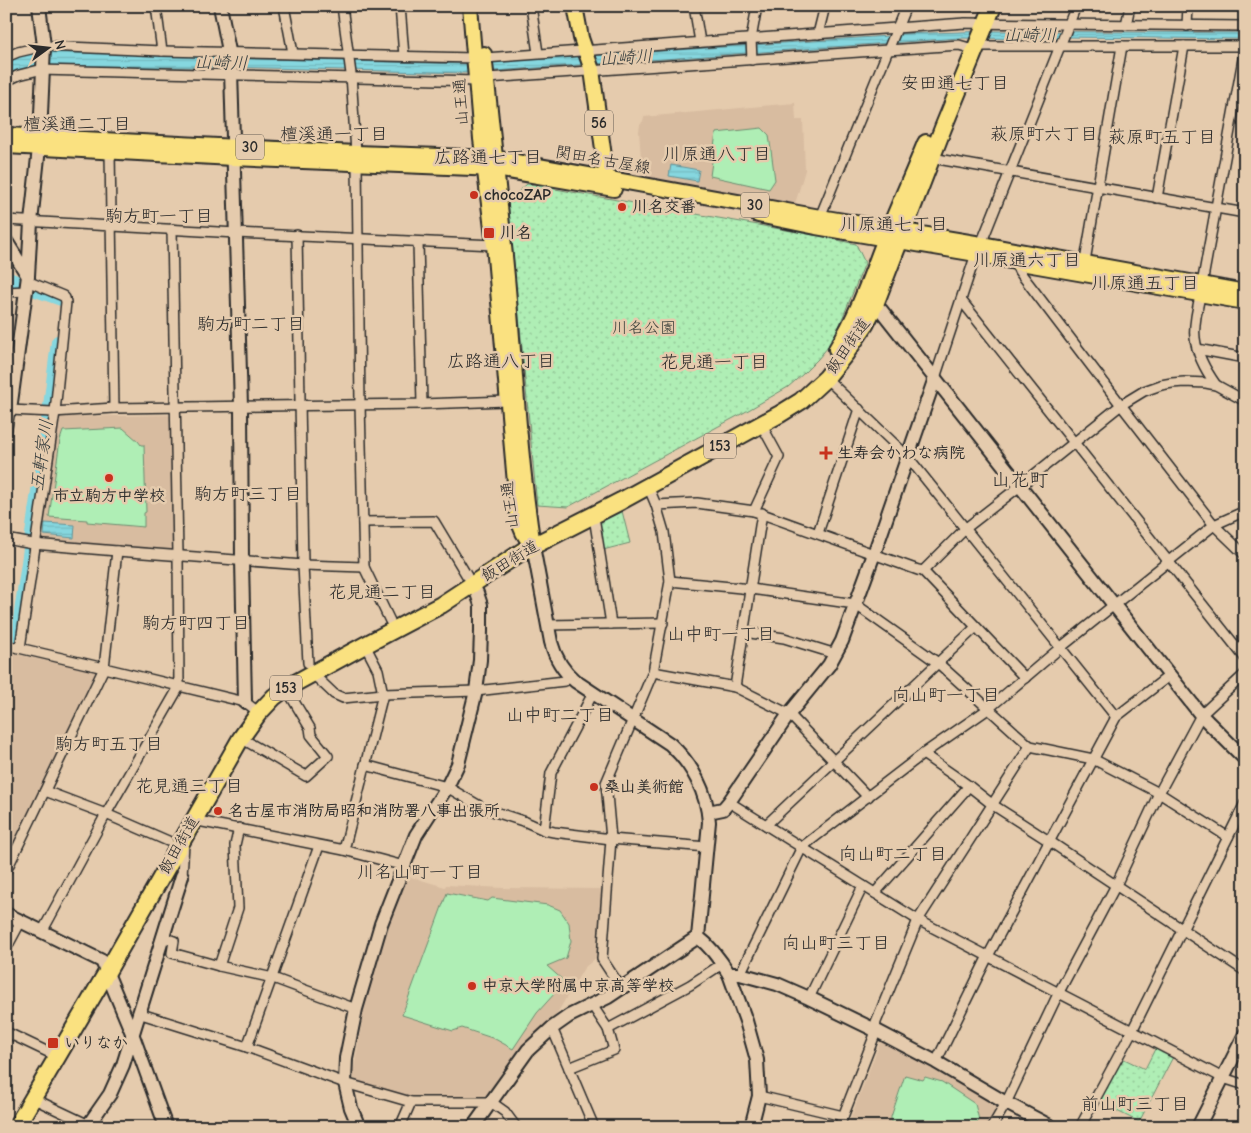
<svg xmlns="http://www.w3.org/2000/svg" width="1251" height="1133" font-family="'Comic Neue','Klee One',sans-serif">
<style>
.built{fill:#d8bca0}
.grass{fill:#afeeb5;stroke:#6d8c70}
.park{fill:url(#park-dots);stroke:#6d8c70}
.water{fill:url(#water-rules);stroke:#629297}
.lines{fill:none;stroke-linecap:round;stroke-linejoin:round}
.river{stroke:#86d7df;stroke-width:14}
.street-casing{stroke:#2b2b2b;stroke-width:12}
.secondary-casing{stroke:#2b2b2b;stroke-width:16}
.primary-casing{stroke:#2b2b2b;stroke-width:18}
.highway-casing{stroke:#2b2b2b;stroke-width:20}
.street{stroke:#e5cbad;stroke-width:9}
.secondary{stroke:#e5cbad;stroke-width:12}
.primary{stroke:#fae180;stroke-width:14}
.highway{stroke:#fae180;stroke-width:16}
.poi-dot{fill:#c8321e;stroke:#e5cbad;stroke-width:2}
.labels{text-anchor:middle;dominant-baseline:central;stroke-width:5;stroke-linejoin:round;paint-order:stroke}
.shield{fill:#e5cbad;stroke:#635b52;stroke-width:1}
.shield-label{font-size:15px;font-weight:bold;fill:#2b2b2b}
.street-label{font-size:16px;fill:#2b2b2b;stroke:#e5cbad}
.poi-label{font-size:16px;font-weight:bold;fill:#2b2b2b;stroke:#e5cbad;text-anchor:start}
.park-label{font-size:16px;fill:#383e39;stroke:#e5cbad}
.water-label{font-size:18px;font-style:italic;fill:#343c3d;stroke:#e5cbad}
.neighbourhood-label{font-size:18px;fill:#2b2b2b;stroke:#e5cbad}
.quarter-label{font-size:19px;fill:#2b2b2b;stroke:#e5cbad}
</style>
<defs>
<pattern id="park-dots" width="8" height="8" patternUnits="userSpaceOnUse" patternTransform="scale(1.25)"><rect width="8" height="8" fill="#afeeb5"/><path d="M2 2h.1M6 6h.1" fill="none" stroke="#97cc9c" stroke-width="1.8" stroke-linecap="round"/></pattern>
<pattern id="water-rules" width="6" height="5" patternUnits="userSpaceOnUse" patternTransform="scale(1.25)"><rect width="6" height="5" fill="#86d7df"/><path d="M0 2.5h6" fill="none" stroke="#74b9c0"/></pattern>
</defs>
<rect width="100%" height="100%" fill="#e5cbad"/>
<filter id="ink" filterUnits="userSpaceOnUse"><feTurbulence type="fractalNoise" baseFrequency=".02" numOctaves="2"/><feDisplacementMap in="SourceGraphic" scale="10" xChannelSelector="R" yChannelSelector="G"/><feConvolveMatrix kernelMatrix="1 2 1 2 8 2 1 2 1" color-interpolation-filters="sRGB"/></filter>
<g filter="url(#ink)">
<g class="built">
<path d="M795,103L796,120H803L805,170L795,204L649,177L651,164L641,158L639,131L640,125L643,121L644,117Z"/>
<path d="M168,415L171,416L173,547L171,550L38,540L56,417Z"/>
<path d="M6,652L97,672L6,861Z"/>
<path d="M404,875L445,887L446,885L503,888L604,889L598,956L584,968L556,1015L516,1054L489,1097L420,1100L356,1082L353,1075L365,1003L383,939Z"/>
<path d="M881,1040L937,1066L999,1104L985,1127H847Z"/>
</g>
<g class="grass">
<path d="M762,128L769,135L775,180L769,189L710,176L716,133Z"/>
<path d="M123,428L138,441L141,445H144L146,512L144,513V527L87,522V520L49,517L60,440L63,431Z"/>
<path d="M447,893L488,901L492,898L548,905L560,910L569,923L571,941L566,958L547,966L565,982L537,1013L513,1049L495,1039L462,1028L453,1031L402,1015Z"/>
<path d="M905,1075L923,1080L925,1077L942,1082L975,1104L979,1120L975,1127H891V1117Z"/>
</g>
<g class="park">
<path d="M527,184L814,235L856,244L865,263L838,329L828,347L818,359L803,374L788,387L745,412L568,507L537,505L508,201Z"/>
<path d="M622,511L630,543L603,550L599,522Z"/>
<path d="M1157,1045L1174,1055L1139,1122L1097,1101L1122,1058L1145,1069Z"/>
</g>
<g class="water">
<path d="M992,31L1245,33V39L1067,37L1058,39L959,38L466,73L226,67H40L6,75V60L15,56L40,51L99,52L226,58L465,64L889,36L899,34Z"/>
<path d="M671,165L699,170L697,181L669,176Z"/>
<path d="M45,523L75,525L74,538L44,535Z"/>
</g>
<g class="lines">
<g class="river">
<path d="M6,278L21,284"/>
<path d="M33,289L61,299"/>
<path d="M17,641L50,406L58,342"/>
</g>
<defs>
<g id="street">
<path d="M156,6L162,51"/>
<path d="M284,6L293,53"/>
<path d="M342,6L351,74L356,153"/>
<path d="M400,6L404,56"/>
<path d="M531,6L538,53"/>
<path d="M694,6L700,42"/>
<path d="M1126,25L1130,6"/>
<path d="M1187,26L1188,6"/>
<path d="M818,34L825,6"/>
<path d="M976,46H1245"/>
<path d="M6,57L18,52L44,46L162,51L475,58"/>
<path d="M485,58L965,23L1245,26"/>
<path d="M752,60L751,39L757,6"/>
<path d="M487,78L959,45L966,47"/>
<path d="M6,81L19,75L39,70L477,81"/>
<path d="M110,152L114,408"/>
<path d="M932,158L1245,213"/>
<path d="M1157,198L1184,46"/>
<path d="M820,217L906,6"/>
<path d="M6,220L236,233L494,245"/>
<path d="M297,235L303,565L308,663"/>
<path d="M418,242L422,404"/>
<path d="M981,244L1076,6"/>
<path d="M1015,262L1019,271L1121,405L1214,525L1245,555"/>
<path d="M1084,267L1122,46"/>
<path d="M1202,284L1245,48"/>
<path d="M6,292L26,291"/>
<path d="M1200,295C1198,308 1193,324 1195,338C1197,356 1206,371 1216,385"/>
<path d="M961,300L1245,658"/>
<path d="M1197,349L1245,358"/>
<path d="M826,378L908,457L1116,717"/>
<path d="M935,378L976,254"/>
<path d="M6,434L10,410L53,412L114,408L422,404L507,401"/>
<path d="M656,505L697,503L754,511L918,570L923,571L1025,678"/>
<path d="M754,511L779,457L761,424"/>
<path d="M592,516L595,523L611,624"/>
<path d="M363,522L434,521L467,576"/>
<path d="M818,533L859,409"/>
<path d="M6,539L33,544L117,551L303,565L364,567L360,404L357,164"/>
<path d="M364,567L390,621"/>
<path d="M923,571L966,528L1020,486L1121,405L1144,391L1161,385L1172,383L1184,382L1206,383L1216,385L1245,401"/>
<path d="M670,581L751,589L855,604L938,663L1030,746L1093,759L1159,793L1228,837"/>
<path d="M547,625L663,623"/>
<path d="M744,632L784,638L836,654"/>
<path d="M6,645L104,668L245,702L253,708L258,714"/>
<path d="M20,648L55,412L66,302L65,298L63,296L27,281"/>
<path d="M653,672L735,687L789,714L868,797"/>
<path d="M312,673L334,694L343,698L383,694L476,691L565,681L569,676"/>
<path d="M735,687L762,513"/>
<path d="M241,738L306,776L328,756L311,735L310,728L286,688"/>
<path d="M923,754L969,786L993,805L1049,841L1245,971"/>
<path d="M365,765L447,787L483,808L526,822L544,830L554,832L611,839L707,847"/>
<path d="M45,791L106,814L168,841"/>
<path d="M729,802L918,920L1223,1078L1245,1085"/>
<path d="M193,820L344,850L404,866"/>
<path d="M766,825L976,627"/>
<path d="M544,830L551,773L593,693"/>
<path d="M344,850L383,694L378,670L365,645"/>
<path d="M6,871L104,668L117,551"/>
<path d="M182,876L184,844"/>
<path d="M875,893L969,786"/>
<path d="M42,932L106,814L179,687L178,555L172,229"/>
<path d="M162,937L174,941L172,953L219,966L273,978L356,1009"/>
<path d="M6,949L21,921"/>
<path d="M219,966L238,908L235,845L239,828"/>
<path d="M740,974L802,847L923,754L988,709L1060,648L1214,525L1245,511"/>
<path d="M621,988L602,959L611,839L606,783L653,672L670,581L664,532L656,505L648,486"/>
<path d="M809,998L863,886"/>
<path d="M138,1013L247,1047L345,1083L411,1102H491L505,1112L516,1127"/>
<path d="M552,1028L594,1127"/>
<path d="M608,1029L690,985L722,964"/>
<path d="M6,1032L50,1053"/>
<path d="M247,1047L319,846"/>
<path d="M936,1062L988,956L1116,717L1170,675"/>
<path d="M569,1068L614,1050L608,1029L592,1005"/>
<path d="M759,1096L843,1116"/>
<path d="M32,1098L89,1125"/>
<path d="M400,1127L411,1102"/>
<path d="M839,1127L874,1037L876,1022L918,920L1030,746"/>
<path d="M992,1127L1006,1103L1059,992L1116,885L1159,793L1201,715L1245,674"/>
<path d="M1080,1127L1132,1031L1245,803"/>
</g>
<g id="secondary">
<path d="M39,6L44,46L40,137"/>
<path d="M220,6L229,51L231,71L241,406L242,560L245,702"/>
<path d="M6,241L28,276"/>
<path d="M866,304L881,310L1201,715L1245,759"/>
<path d="M10,410L28,276L31,222L39,148"/>
<path d="M533,546L551,642C555,657 562,670 575,681L670,744C692,764 707,792 709,822L698,937C710,946 721,961 729,974H740L777,984L809,998L875,1030L936,1062L1006,1103L1052,1127"/>
<path d="M708,812L723,809L729,802L789,714L829,665L842,641L874,554L935,378"/>
<path d="M6,914L102,961L132,1033L166,1127"/>
<path d="M729,974L746,1021L757,1060L759,1096L751,1127"/>
<path d="M87,1127L110,1094L123,1065L182,876"/>
<path d="M359,1127L351,1108L345,1083L346,1058L356,1009L381,924L416,835L447,787L458,764L476,691L480,660L481,631V605L477,593L472,584"/>
<path d="M473,1127L528,1050L552,1028L569,1016L608,997L698,937"/>
<path d="M1198,1127L1245,1034"/>
</g>
<g id="primary">
<path d="M470,6L481,139L494,245L518,517C520,529 524,537 533,546"/>
<path d="M575,6L581,38L592,70L608,185"/>
<path d="M484,54C492,128 500,202 507,277C515,366 519,456 533,545"/>
<path d="M6,135L356,153L495,158L820,217L981,244L1245,292"/>
<path d="M6,146L233,158L496,169L614,189"/>
<path d="M758,215L816,227L976,254L1015,262L1245,302"/>
</g>
<g id="highway">
<path d="M837,349C858,316 871,278 885,241C898,208 913,175 926,143"/>
<path d="M16,1127L107,972L241,738L258,714L274,697L286,688L365,645L441,605L523,551L621,501L780,414L801,401L826,378L846,353L865,325L874,307L943,128L993,6"/>
</g>
</defs>
<use href="#street" class="street-casing"/>
<use href="#secondary" class="secondary-casing"/>
<use href="#primary" class="primary-casing"/>
<use href="#highway" class="highway-casing"/>
<use href="#street" class="street"/>
<use href="#secondary" class="secondary"/>
<use href="#primary" class="primary"/>
<use href="#highway" class="highway"/>
</g>
</g>
<g class="poi-dot">
<circle cx="474" cy="195" r="5"/>
<circle cx="622" cy="207" r="5"/>
<rect x="483" y="227" width="12" height="12" rx="2.5"/>
<path d="M823.5 445.5h5v5h5v5h-5v5h-5v-5h-5v-5h5z"/>
<circle cx="109" cy="478" r="5"/>
<circle cx="594" cy="787" r="5"/>
<circle cx="218" cy="811" r="5"/>
<circle cx="472" cy="986" r="5"/>
<rect x="47" y="1037" width="12" height="12" rx="2.5"/>
</g>
<g class="labels">
<g class="shield">
<rect x="585" y="110.5" width="28" height="25" rx="4"/>
<rect x="236" y="134.5" width="28" height="25" rx="4"/>
<rect x="741" y="192.5" width="28" height="25" rx="4"/>
<rect x="704" y="433.5" width="32" height="25" rx="4"/>
<rect x="270" y="675.5" width="32" height="25" rx="4"/>
</g>
<g class="shield-label">
<text x="599" y="123">56</text>
<text x="250" y="147">30</text>
<text x="755" y="205">30</text>
<text x="720" y="446">153</text>
<text x="286" y="688">153</text>
</g>
<g class="street-label">
<text transform="translate(461 102) rotate(-94)">山王通</text>
<text transform="translate(603 160) rotate(10)">関田名古屋線</text>
<text transform="translate(848 346) rotate(-55)">飯田街道</text>
<text transform="translate(510 505) rotate(-97)">山王通</text>
<text transform="translate(510 561) rotate(-31)">飯田街道</text>
<text transform="translate(179 845) rotate(-60)">飯田街道</text>
</g>
<g class="poi-label">
<text x="484" y="195">chocoZAP</text>
<text x="632" y="207">川名交番</text>
<text x="500" y="233">川名</text>
<text x="837" y="453">生寿会かわな病院</text>
<text x="109" y="496" text-anchor="middle">市立駒方中学校</text>
<text x="604" y="787">桑山美術館</text>
<text x="228" y="811">名古屋市消防局昭和消防署八事出張所</text>
<text x="482" y="986">中京大学附属中京高等学校</text>
<text x="64" y="1043">いりなか</text>
</g>
<g class="park-label">
<text x="644" y="328">川名公園</text>
</g>
<g class="water-label">
<text x="1030" y="35">山崎川</text>
<text transform="translate(626 58) rotate(-4)">山崎川</text>
<text transform="translate(221 63) rotate(1)">山崎川</text>
<text transform="translate(42 455) rotate(-82)">五軒家川</text>
</g>
<g class="neighbourhood-label">
<text x="955" y="83">安田通七丁目</text>
<text x="77" y="124">檀溪通二丁目</text>
<text x="334" y="134">檀溪通一丁目</text>
<text x="1044" y="134">萩原町六丁目</text>
<text x="1162" y="137">萩原町五丁目</text>
<text x="717" y="154">川原通八丁目</text>
<text x="488" y="157">広路通七丁目</text>
<text x="159" y="216">駒方町一丁目</text>
<text x="894" y="224">川原通七丁目</text>
<text x="1027" y="260">川原通六丁目</text>
<text x="1145" y="283">川原通五丁目</text>
<text x="251" y="324">駒方町二丁目</text>
<text x="501" y="361">広路通八丁目</text>
<text x="714" y="362">花見通一丁目</text>
<text x="248" y="494">駒方町三丁目</text>
<text x="382" y="592">花見通二丁目</text>
<text x="196" y="623">駒方町四丁目</text>
<text x="721" y="634">山中町一丁目</text>
<text x="946" y="695">向山町一丁目</text>
<text x="560" y="715">山中町二丁目</text>
<text x="109" y="744">駒方町五丁目</text>
<text x="189" y="786">花見通三丁目</text>
<text x="893" y="854">向山町二丁目</text>
<text x="420" y="872">川名山町一丁目</text>
<text x="836" y="943">向山町三丁目</text>
<text x="1135" y="1104">前山町三丁目</text>
</g>
<g class="quarter-label">
<text x="1020" y="480">山花町</text>
</g>
</g>
<rect width="1251" height="1133" fill="none" stroke="#e5cbad" stroke-width="25"/>
<rect x="12" y="12" width="1226" height="1108" fill="none" stroke="#2b2b2b" stroke-width="2" filter="url(#ink)"/>
<g transform="translate(48 48) rotate(75)" stroke="#e5cbad" stroke-width="4" paint-order="stroke">
<path d="M0-4L9 19L0 12L-9 19Z" fill="#2b2b2b"/>
<text y="-8" font-size="14" font-weight="bold" text-anchor="middle" fill="#2b2b2b">N</text>
</g>
</svg>
